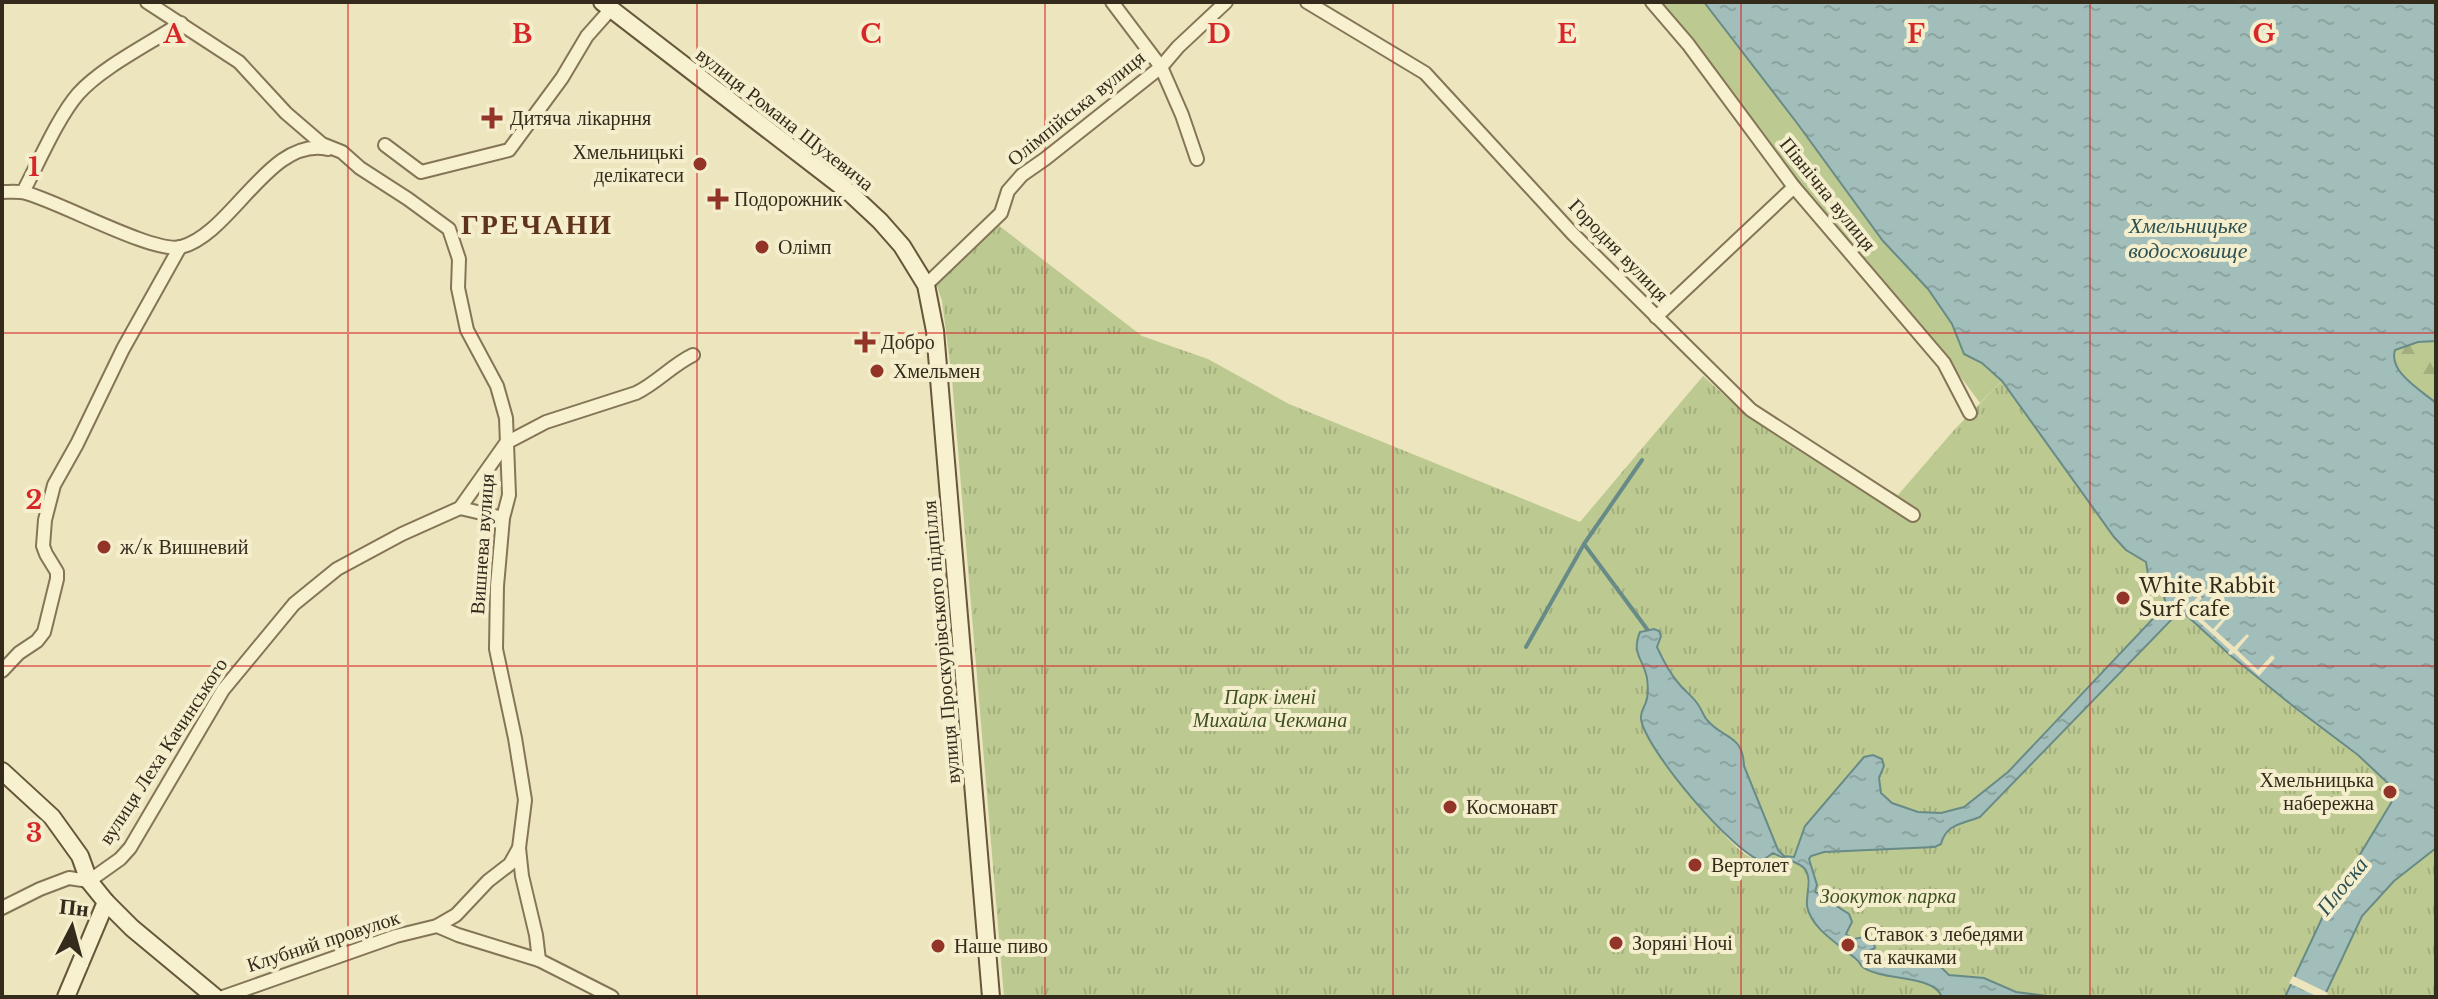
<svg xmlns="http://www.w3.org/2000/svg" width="2438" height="999" font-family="'Libre Baskerville',serif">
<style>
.grass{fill:#bcca92}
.forest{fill:url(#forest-firs)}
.park{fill:url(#park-tufts)}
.water{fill:url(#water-ripples);stroke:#698b87;stroke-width:2}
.pier{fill:#ede5be}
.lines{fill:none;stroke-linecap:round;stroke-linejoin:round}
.stream{stroke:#698b87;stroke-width:4}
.street-casing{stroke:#847557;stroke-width:16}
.secondary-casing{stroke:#66563a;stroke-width:20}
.street{stroke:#f8f1d0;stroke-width:12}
.secondary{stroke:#f8f1d0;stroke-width:16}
.grid{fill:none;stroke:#d62828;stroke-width:2;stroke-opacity:0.55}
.poi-dot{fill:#923528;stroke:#f4eecd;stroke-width:3}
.labels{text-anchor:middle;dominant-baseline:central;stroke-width:8;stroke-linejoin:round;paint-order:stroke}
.street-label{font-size:20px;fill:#342b1c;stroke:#f4eecd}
.poi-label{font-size:20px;fill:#342b1c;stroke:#f4eecd;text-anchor:start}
.park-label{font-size:20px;font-style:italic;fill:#3e5022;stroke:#f4eecd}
.water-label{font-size:22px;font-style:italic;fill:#2b5154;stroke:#f4eecd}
.district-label{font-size:28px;font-weight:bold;letter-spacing:2px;fill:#60331c;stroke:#f4eecd}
.grid-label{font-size:26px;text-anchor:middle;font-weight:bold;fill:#d62828;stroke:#f4eecd;stroke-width:8;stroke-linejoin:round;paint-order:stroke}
</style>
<defs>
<pattern id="forest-firs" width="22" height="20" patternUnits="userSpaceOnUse" patternTransform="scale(2)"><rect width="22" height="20" fill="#bcca92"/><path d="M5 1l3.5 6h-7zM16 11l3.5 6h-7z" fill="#a2ae7d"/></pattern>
<pattern id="park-tufts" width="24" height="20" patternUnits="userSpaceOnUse" patternTransform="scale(2)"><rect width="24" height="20" fill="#bcca92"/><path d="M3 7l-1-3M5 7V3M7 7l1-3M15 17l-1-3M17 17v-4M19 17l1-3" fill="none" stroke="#a2ae7d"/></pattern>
<pattern id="water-ripples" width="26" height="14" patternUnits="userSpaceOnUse" patternTransform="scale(2)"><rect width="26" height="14" fill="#a1beba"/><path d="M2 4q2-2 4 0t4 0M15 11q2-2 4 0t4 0" fill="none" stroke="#8ba39f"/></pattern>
</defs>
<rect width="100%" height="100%" fill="#ede5be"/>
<path class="grass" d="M1660,2H1704L1797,123L1883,241L1928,289L1952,324L1964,354L1982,363L2002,381L1980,403C1924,325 1856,257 1797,182C1751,122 1709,60 1660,2Z"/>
<path class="forest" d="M2436,341V403C2421,391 2388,372 2395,350L2418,342Z"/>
<g class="park">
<path d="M993,221L1142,336L1208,359L1289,404L1580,522L1703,376L1746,415L1898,495L1955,429L2002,381L2114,537L2126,550L2146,562L2149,581L2163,592L2166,605L2008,772L1964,807L1941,813L1918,812L1892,803L1881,793L1879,778L1884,766L1865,757L1805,826C1800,836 1800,849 1794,857L1784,856L1778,850L1743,766V754L1732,738L1708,721L1696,702L1677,682L1657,646L1661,636L1636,652C1645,667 1653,686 1645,704C1643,710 1640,714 1642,722C1646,744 1727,845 1748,856C1753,858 1761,858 1767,859L1773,853L1804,867L1807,872V892L1842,947C1845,951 1862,966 1866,968C1886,980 1935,976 1942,997H1004L952,379L942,301L934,278Z"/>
<path d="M2185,614L2268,686L2381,774C2387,780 2394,785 2394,794C2392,813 2338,890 2325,913C2310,940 2298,969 2285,997H2054L2016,992L1984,978L1948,975L1937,963L1873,960L1854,939L1845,933L1849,915L1835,905L1832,893L1823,896L1815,892L1808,863L1811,856L1824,852L1935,847L1950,826L1962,823L2172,619Z"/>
<path d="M2436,848V997H2324L2362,916L2394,881Z"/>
</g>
<path class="water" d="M1704,2H2436V341L2418,342L2395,350C2388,372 2422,391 2436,403V848L2394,881L2362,916L2324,997H2285L2324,914L2391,803L2394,792L2392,787L2358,755L2293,706L2230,655L2185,614L2172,619L1980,817C1962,824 1946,824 1941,844L1935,847L1824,852L1811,856L1809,859L1817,885L1815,892L1823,896L1832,893L1838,897L1835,905L1849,914L1852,922L1846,934L1854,939L1869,936L1873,940L1875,948L1867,952L1873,960L1937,963L1949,975L1984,978L2016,992L2054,997H1942C1934,975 1885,981 1864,968C1857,963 1863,965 1856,959C1840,945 1811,929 1807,906C1806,895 1812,879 1805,869C1800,862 1781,858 1773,853L1762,861C1734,854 1645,749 1641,719C1640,712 1644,708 1646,702C1649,694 1648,686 1647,678C1643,658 1631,654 1640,632L1654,629L1659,631L1661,636L1657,647C1663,660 1670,674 1680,685C1685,691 1692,696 1697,703C1701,708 1703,715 1707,720C1723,739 1743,734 1744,766L1778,850L1784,856L1794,857L1805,826L1864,757L1873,755L1882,759L1884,766L1879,778L1881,793L1892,803L1918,812L1941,813L1964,807L2008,772L2166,605L2163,592L2149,581L2146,562L2126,550L2114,537L2002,381L1982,363L1964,354L1952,324L1928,289L1883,241L1797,123Z"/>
<g class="pier">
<path d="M2199,595L2202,598L2192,610L2213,629L2225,616L2227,618L2216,631L2234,647L2247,634L2249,636L2237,650L2258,670L2272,655L2275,658L2259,676L2234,653L2230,655L2228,653L2230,650L2186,610Z"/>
<path d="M2293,976L2328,993L2326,997H2318L2289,983Z"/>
</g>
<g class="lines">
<g class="stream">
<path d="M1642,460L1584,544L1647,629"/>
<path d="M1526,647L1584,544"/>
</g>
<defs>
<g id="street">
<path d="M147,2L239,62L286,113L322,144L342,152L360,168L408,199L449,229L459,259L458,288L467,330L497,386L506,418L509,495L503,518L497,586L496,649L515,738L525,800L519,848L522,876L536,935L539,960"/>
<path d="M1112,2L1161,67L1182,115L1197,159"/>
<path d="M1307,2L1425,73L1573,234L1751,410L1913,515"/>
<path d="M1652,2L1688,44L1794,187L1944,363L1970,413"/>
<path d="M385,145L421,172L509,150L562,78L587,36L611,9"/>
<path d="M2,192C10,192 19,191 26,193C60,202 154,254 181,247C232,234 270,135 328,149"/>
<path d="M23,192C38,164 58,117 78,94C102,67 151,43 181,23"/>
<path d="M926,285L1001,213L1008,191L1022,175L1045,159L1161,67L1178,47L1226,2"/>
<path d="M1656,317L1794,187"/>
<path d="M460,508L503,518"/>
<path d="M2,671L19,653L37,641L44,632L57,579V572L46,554L43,546L45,520L54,485L77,444L123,349L180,247"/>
<path d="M2,908L40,889L69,878L89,881L120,859L130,848L223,690L294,604L337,569L402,534L460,508L506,443L546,422L636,393C657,383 672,365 693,355"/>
<path d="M437,926L458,935L539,960L612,997"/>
<path d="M223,997L396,936L437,926L456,915L488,881L510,864L519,848"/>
</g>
<g id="secondary">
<path d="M602,2L850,193L880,221L902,246L926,285L935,331L991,997"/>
<path d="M2,771L52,817L80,856L89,881L106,902L132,928L215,997"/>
<path d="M66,997L106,902"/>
</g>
</defs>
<use href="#street" class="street-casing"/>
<use href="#secondary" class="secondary-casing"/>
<use href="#street" class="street"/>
<use href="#secondary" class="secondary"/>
</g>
<path class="grid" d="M348,2V997M697,2V997M1045,2V997M1393,2V997M1741,2V997M2090,2V997M2,333H2436M2,666H2436"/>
<g class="poi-dot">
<path d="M488 106h8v8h8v8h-8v8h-8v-8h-8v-8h8z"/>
<circle cx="700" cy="164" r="8"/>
<path d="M714 187h8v8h8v8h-8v8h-8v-8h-8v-8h8z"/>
<circle cx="762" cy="247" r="8"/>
<path d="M861 330h8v8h8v8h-8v8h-8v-8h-8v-8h8z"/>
<circle cx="877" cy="371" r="8"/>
<circle cx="104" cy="547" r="8"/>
<circle cx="2123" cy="598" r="8"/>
<circle cx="2390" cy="792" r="8"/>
<circle cx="1450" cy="807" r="8"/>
<circle cx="1695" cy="865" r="8"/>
<circle cx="1616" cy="943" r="8"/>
<circle cx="1848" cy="945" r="8"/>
<circle cx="938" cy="946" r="8"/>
</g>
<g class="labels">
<g class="street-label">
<text transform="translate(1076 108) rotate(-39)">Олімпійська вулиця</text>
<text transform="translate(785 119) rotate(38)">вулиця Романа Шухевича</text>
<text transform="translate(1828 194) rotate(51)">Північна вулиця</text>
<text transform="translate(1619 250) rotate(46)">Городня вулиця</text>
<text transform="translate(482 544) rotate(-86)">Вишнева вулиця</text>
<text transform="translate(941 642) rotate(-95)">вулиця Проскурівського підпілля</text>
<text transform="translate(163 751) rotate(-57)">вулиця Леха Качинського</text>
<text transform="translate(323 941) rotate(-18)">Клубний провулок</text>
</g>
<g class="poi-label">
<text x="510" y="118">Дитяча лікарння</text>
<text x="684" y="152" text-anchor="end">Хмельницькі<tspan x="684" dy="23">делікатеси</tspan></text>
<text x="734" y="199">Подорожник</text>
<text x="778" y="247">Олімп</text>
<text x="881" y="342">Добро</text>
<text x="893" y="371">Хмельмен</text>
<text x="120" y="547">ж/к Вишневий</text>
<text x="2139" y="586">White Rabbit<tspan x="2139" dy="23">Surf cafe</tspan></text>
<text x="2374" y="780" text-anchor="end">Хмельницька<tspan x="2374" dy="23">набережна</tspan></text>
<text x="1466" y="807">Космонавт</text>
<text x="1711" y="865">Вертолет</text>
<text x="1864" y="934">Ставок з лебедями<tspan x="1864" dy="23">та качками</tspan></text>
<text x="1632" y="943">Зоряні Ночі</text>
<text x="954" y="946">Наше пиво</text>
</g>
<g class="park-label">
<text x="1270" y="697">Парк імені<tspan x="1270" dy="23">Михайла Чекмана</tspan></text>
<text x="1888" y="896">Зоокуток парка</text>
</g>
<g class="water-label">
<text x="2188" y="225">Хмельницьке<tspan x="2188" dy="25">водосховище</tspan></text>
<text transform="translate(2342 886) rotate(-51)">Плоска</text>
</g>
<g class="district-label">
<text x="537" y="224">ГРЕЧАНИ</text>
</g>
</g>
<g class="grid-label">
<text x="174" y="43">A</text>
<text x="522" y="43">B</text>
<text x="871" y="43">C</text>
<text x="1219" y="43">D</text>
<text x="1567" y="43">E</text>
<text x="1916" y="43">F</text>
<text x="2264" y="43">G</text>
<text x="34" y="176">1</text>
<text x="34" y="509">2</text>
<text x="34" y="842">3</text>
</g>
<rect width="2438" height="999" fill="none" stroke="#342b1c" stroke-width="8"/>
<g transform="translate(72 927) rotate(6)" stroke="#f4eecd" stroke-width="6" paint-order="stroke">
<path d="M0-6L14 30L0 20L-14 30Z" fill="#342b1c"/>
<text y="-12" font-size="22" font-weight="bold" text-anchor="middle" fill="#342b1c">Пн</text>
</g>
</svg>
